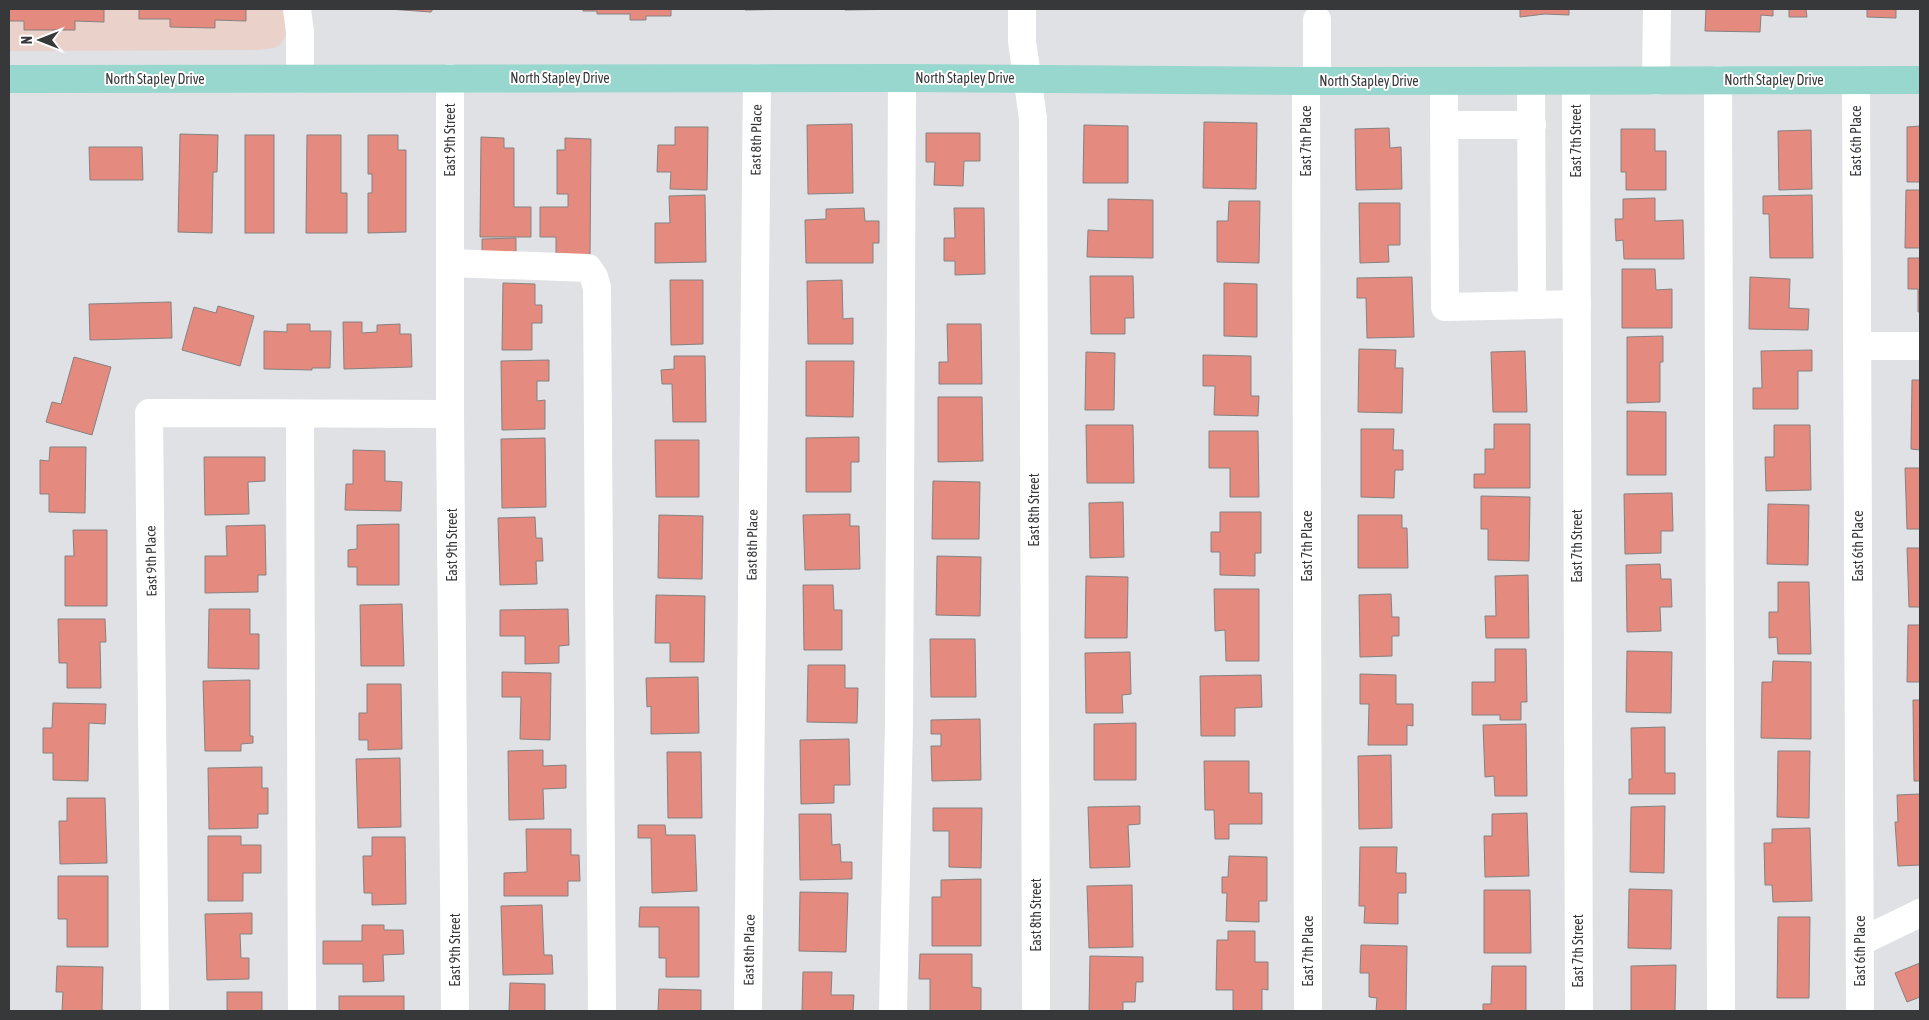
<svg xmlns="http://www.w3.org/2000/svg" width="1929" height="1020" font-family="'Asap Condensed',sans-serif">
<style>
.commercial{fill:#ead1ca}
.building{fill:#e48a7f;stroke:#868181}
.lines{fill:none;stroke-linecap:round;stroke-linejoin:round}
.minor{stroke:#fff;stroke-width:28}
.major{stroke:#98d7cd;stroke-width:28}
.labels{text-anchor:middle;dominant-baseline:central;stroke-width:4;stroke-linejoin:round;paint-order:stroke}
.street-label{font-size:14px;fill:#37383a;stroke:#fff}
</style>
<rect width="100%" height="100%" fill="#dfe1e5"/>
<path class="commercial" d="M9,9H284L286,34L280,45L274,48L259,50L9,51Z"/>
<g class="building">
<path d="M9,9H104V22L75,21V30H24V21H9Z"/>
<path d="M139,9H246V21L215,20V28L170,27V19H139Z"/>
<path d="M388,9H433L431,12Z"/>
<path d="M583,9H671V16H646V20H630V14H597V11H583Z"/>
<path d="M745,9H801L745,10Z"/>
<path d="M844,9H911L845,10Z"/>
<path d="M1520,9H1569V15L1545,14L1520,17Z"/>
<path d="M1706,9H1773V16L1761,15L1760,32L1705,31Z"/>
<path d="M1789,9H1806L1807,17H1789Z"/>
<path d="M1867,9H1896V18L1867,17Z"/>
<path d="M1204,122L1257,123L1256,189L1203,188Z"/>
<path d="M852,124L853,193L808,194L807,125Z"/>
<path d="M1084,125L1128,126V183H1083Z"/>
<path d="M1920,126V182H1907V127Z"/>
<path d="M675,127H708L707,190L670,189L671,172H657L658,145H675Z"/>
<path d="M1389,128L1390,148L1401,147L1402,189L1356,190L1355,129Z"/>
<path d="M1621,129H1655V151H1666V190H1626V172H1621Z"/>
<path d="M1811,130L1812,189L1779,190L1778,131Z"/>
<path d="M926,133H980V161H964L963,186L934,185L935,162H926Z"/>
<path d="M180,134L218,135L217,172H213L212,233L178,232Z"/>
<rect x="245" y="135" width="29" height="98"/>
<path d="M307,135H341V193H347V233H306Z"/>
<path d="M368,135H398V150H406V232L368,233V193H372V174H368Z"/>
<path d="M481,137L504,138V148H514V207H531V237H480Z"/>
<path d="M565,138L591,139L590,257H556V237H540V207H568V194H557V150H565Z"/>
<path d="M89,147H142L143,180H90Z"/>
<path d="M1906,190H1920V248H1905Z"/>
<path d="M705,195L706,262L655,263V223H670L669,196Z"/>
<path d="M1812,195L1813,258H1770L1769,214H1763V196Z"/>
<path d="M1655,198V221L1683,220L1684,259H1624L1623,240L1616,241L1615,219H1623V199Z"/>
<path d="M1108,199L1153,200V258L1087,257L1088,230L1108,231Z"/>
<path d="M1229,201H1260L1259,263L1217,262V221H1228Z"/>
<path d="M1359,203H1400V245H1388L1389,262L1360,263Z"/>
<path d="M864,208L865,221H879V243H873V263H806L805,220L826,219V209Z"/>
<path d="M954,208H984L985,274L955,275V261H944V238H955Z"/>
<path d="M516,238V258L482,259V239Z"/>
<path d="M1908,258H1920V312H1918V289H1908Z"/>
<path d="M1622,269H1655L1656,290L1672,289V328H1622Z"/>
<path d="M1090,276H1133L1134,318H1125V334H1091Z"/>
<path d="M1412,277L1414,337L1367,338L1366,298H1357V278Z"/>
<path d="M1750,277L1790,279L1789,308L1809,309L1808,330L1749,329Z"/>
<path d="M670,280H703V344L671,345Z"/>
<path d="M842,280L843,319L853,318V344H808L807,281Z"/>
<path d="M503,283L535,284V305H542V323H532V350H502Z"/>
<path d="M1224,283L1257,284V337L1224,336Z"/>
<path d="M171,302L172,338L90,340L89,304Z"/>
<path d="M218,306L254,316L240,366L182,350L194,307L216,313Z"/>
<path d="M343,322H362V333L377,332V325L400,324V334H411L412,367L344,369Z"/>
<path d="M287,324H310V331H331L330,368H312V370L264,369V331L287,332Z"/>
<path d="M947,324H981L982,384H939V362H948Z"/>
<path d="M1663,336V362H1660V402L1627,403V337Z"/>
<path d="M1359,349L1396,350L1395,368H1403L1402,413L1358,412Z"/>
<path d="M1812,350V371H1798V409H1753V388H1762L1761,351Z"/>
<path d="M1525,351L1527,412H1493L1491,352Z"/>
<path d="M1086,352L1115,353L1114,410H1085Z"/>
<path d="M1203,355L1251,356V396H1259L1258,416L1214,415L1215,386H1203Z"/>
<path d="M674,356H705L706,422H673L672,384H662L661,370L674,369Z"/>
<path d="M74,357L111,367L92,435L46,422L52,402L61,404Z"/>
<path d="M549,360V381H537V401L545,400V429L502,430L501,361Z"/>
<path d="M806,361H854L853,417L806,416Z"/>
<path d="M1912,380H1920V450L1911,449Z"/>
<path d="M938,397H982L983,461L938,462Z"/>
<path d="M1627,411L1666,412V475H1627Z"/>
<path d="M1494,424H1530V488H1474V474H1485V449H1494Z"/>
<path d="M1086,425H1133L1134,483H1087Z"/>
<path d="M1774,425H1810L1811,490L1766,491L1765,457H1774Z"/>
<path d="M1361,429H1394L1393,450H1403V470H1395L1394,498L1361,497Z"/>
<path d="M1209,431H1258L1259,497H1230V468H1209Z"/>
<path d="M859,437V462H851V492H806V438Z"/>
<path d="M545,438L546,507L502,508L501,439Z"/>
<path d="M655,440H699V497H656Z"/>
<path d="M50,447H86L85,513L49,512V494H40V460L49,461Z"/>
<path d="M353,450L385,451V481L402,482L401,511L345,510L346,484H353Z"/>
<path d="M204,457H265V481L248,482L249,514L205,515Z"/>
<path d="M1905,468H1920V529H1907Z"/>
<path d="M933,481L980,482L979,539H932Z"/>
<path d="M1672,493L1673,531H1661V553L1625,554L1624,494Z"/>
<path d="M1481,496L1530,497L1529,561L1488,560V529H1481Z"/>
<path d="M1123,502L1124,557L1090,558L1089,503Z"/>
<path d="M1768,504L1809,505L1808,565L1767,564Z"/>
<path d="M1220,512H1261V553H1255V576L1220,575V552H1211V532H1220Z"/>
<path d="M850,514V526H859L860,569L805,570L803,515Z"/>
<path d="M659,515L703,516L702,579L658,578Z"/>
<path d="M1358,515H1402V528H1407L1408,568H1358Z"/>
<path d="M535,517L536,538H542L543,561H536L537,584L500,585L498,518Z"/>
<path d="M399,524V585H357V567H348V550L357,549V525Z"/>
<path d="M265,525L266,575H258V592L205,593V556H227L226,526Z"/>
<path d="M73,530H107V606H65V556H74Z"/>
<path d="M1907,548H1920V607H1909Z"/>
<path d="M937,556L981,557L980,616L936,615Z"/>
<path d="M1660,564L1661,579H1671L1672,607H1660L1661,631L1627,632L1626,565Z"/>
<path d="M1528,575L1529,638H1486L1485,616H1496L1495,576Z"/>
<path d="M1086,576L1128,577L1127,638H1085Z"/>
<path d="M1778,582H1809L1811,654H1778L1777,637L1769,638V612H1778Z"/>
<path d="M803,585H833L834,610H842V650H804Z"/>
<path d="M1214,589H1259V661H1226L1225,630L1215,631Z"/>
<path d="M1391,594L1392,617H1399V636H1392V656L1360,657L1359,595Z"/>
<path d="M656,595L705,596L704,662H670V643H655Z"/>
<path d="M402,604L404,666H361L360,605Z"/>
<path d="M209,609H250V634H259V669L208,668Z"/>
<path d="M568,609L569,645L559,646V663L525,664V636H500V610Z"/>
<path d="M58,619H105L106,642H100L101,688H67V663H59Z"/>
<path d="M1908,625H1920V682H1907Z"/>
<path d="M930,639H975L976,697H931Z"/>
<path d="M1495,649H1526L1527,702H1521V720H1500V715H1472V682H1495Z"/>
<path d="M1627,651L1672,652L1671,713L1626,712Z"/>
<path d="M1130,652L1131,694L1122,695L1123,713H1086L1085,653Z"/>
<path d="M1773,661L1811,662V739L1761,738L1762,682H1772Z"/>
<path d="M808,665H845V688H858L857,723L807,722Z"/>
<path d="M502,672L551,673L550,740L520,739L521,697H502Z"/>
<path d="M1360,674L1396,675V704H1413V726L1407,725V745H1368L1369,704H1360Z"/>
<path d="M1261,675L1262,707L1235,708V736H1201L1200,676Z"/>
<path d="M698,677L699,733L651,734V706L647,707L646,678Z"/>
<path d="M250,680V736H253V743L241,744V751H205L203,681Z"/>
<path d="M367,684H401L402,749L368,750V740H359V713H367Z"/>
<path d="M1913,700H1920V781H1914Z"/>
<path d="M53,703L106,704L105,724L89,723L88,781L53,780V753H43V728H52Z"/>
<path d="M980,719L981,780L932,781L931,746H941V734H931V720Z"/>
<path d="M1136,723V780H1094V724Z"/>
<path d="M1526,724L1527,796H1495L1494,776L1485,777L1483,725Z"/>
<path d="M1665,727V773H1675V794H1629V779H1632L1631,728Z"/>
<path d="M849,739L850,785H834V803L801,804L800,740Z"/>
<path d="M543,750V766L566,765V788L543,789L544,819L509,820L508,751Z"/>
<path d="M1778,751H1810L1809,818L1777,817Z"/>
<path d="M667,752H701L702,818H668Z"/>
<path d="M1391,755L1392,828L1359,829L1358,756Z"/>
<path d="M400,758L401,827L358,828L356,759Z"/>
<path d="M1204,761H1249V793H1262V824H1229V839H1215L1214,810H1205Z"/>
<path d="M262,767V788H268V814H258V828L209,829L208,768Z"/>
<path d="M1920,794V865L1898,866L1895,822H1898L1897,795Z"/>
<path d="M67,798H105L107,863L60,864L59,821H67Z"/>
<path d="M1140,806V824L1128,825L1130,867L1090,868L1088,807Z"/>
<path d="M1665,806L1664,873L1630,872L1631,807Z"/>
<path d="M933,808H982L981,868L949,867V831H933Z"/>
<path d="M1527,813L1529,876L1485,877L1484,836H1492V814Z"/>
<path d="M799,814H831L832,845L840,844L841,862H852V879L800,880Z"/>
<path d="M638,825H665L666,835H695L697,891L652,893L651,838H638Z"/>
<path d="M1810,828L1812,901L1773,902L1772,885H1765L1764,843H1772V829Z"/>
<path d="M526,829H571V855H579L580,881H568V896H504V873L527,872Z"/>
<path d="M208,836H241V845H261V873H243V901H208Z"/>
<path d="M372,837H405L406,904L372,905V893H364L363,856H372Z"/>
<path d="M1360,847H1397L1396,873H1406V893H1398V924L1364,923L1365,906H1359Z"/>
<path d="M1229,856L1267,857V901H1259V922L1226,921L1227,893H1222V877H1228Z"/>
<path d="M58,876H108V947H67V919H58Z"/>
<path d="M981,879V946H932V897H941V880Z"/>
<path d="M1132,885L1133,947L1089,948L1087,886Z"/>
<path d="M1629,889L1672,890L1671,949L1628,948Z"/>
<path d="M1484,890H1530L1531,953H1484Z"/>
<path d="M800,892L848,893L846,952L799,951Z"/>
<path d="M542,905L544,955H552L553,974L503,975L501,906Z"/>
<path d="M640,907H699V977H666V958H659V927H639Z"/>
<path d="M252,913V934H240L241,958H249V979L207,980L205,914Z"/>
<path d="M1778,917H1810L1809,998H1777Z"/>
<path d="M362,925H384V930H403L404,954L383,955L384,981L363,982V964H323V941H362Z"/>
<path d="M1228,931H1255V962H1268V990L1262,989V1011H1233V990H1216L1217,940H1228Z"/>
<path d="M1361,945L1407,946L1406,1011H1376L1377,998L1369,997V973H1360Z"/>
<path d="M920,954H972V987L981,988V1011H930V979H919Z"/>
<path d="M1090,956L1143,957V982H1136L1135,1002H1123V1011H1089Z"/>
<path d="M1920,963V997L1907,1002L1895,973Z"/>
<path d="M1676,965L1675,1011H1631V966Z"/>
<path d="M57,966L103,967L102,1010L108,1011H62L63,992H56Z"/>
<path d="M1492,966H1526V1011H1483V1004H1491Z"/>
<path d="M803,972H832L831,995H854L853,1011H802Z"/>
<path d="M510,983L545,984V1011H509Z"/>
<path d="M659,989L701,990V1011H658Z"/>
<rect x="227" y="992" width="35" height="19"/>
<rect x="339" y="996" width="65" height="15"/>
</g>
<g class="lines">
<g class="minor">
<path d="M297,9L300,32V79"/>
<path d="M1022,9V41L1033,118L1036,1011"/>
<path d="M450,78V414L455,1011"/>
<path d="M1718,80L1721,1011"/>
<path d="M1856,80L1860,1011"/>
<path d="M1306,81L1308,1011"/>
<path d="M1317,81V20"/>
<path d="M1444,81L1445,307L1577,304"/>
<path d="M1531,81L1532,305"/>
<path d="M1576,81L1579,1011"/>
<path d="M1656,81L1657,9"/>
<path d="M1444,125H1532"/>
<path d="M450,263L588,268L594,277L597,288L602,1011"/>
<path d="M1858,346H1920"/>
<path d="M300,414L302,1011"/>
<path d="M1860,942L1920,913"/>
<path d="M155,1011L149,413L450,414"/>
<path d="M748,1011L757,78"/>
<path d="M893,1011L899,724L902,78"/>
</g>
<path class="major" d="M9,79L902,78L1306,81L1920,80"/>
</g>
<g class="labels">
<g class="street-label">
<text x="560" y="78">North Stapley Drive</text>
<text x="965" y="78">North Stapley Drive</text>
<text x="155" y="79">North Stapley Drive</text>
<text x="1774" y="80">North Stapley Drive</text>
<text x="1369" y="81">North Stapley Drive</text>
<text transform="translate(450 140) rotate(-90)">East 9th Street</text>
<text transform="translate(756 140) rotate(-89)">East 8th Place</text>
<text transform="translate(1306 141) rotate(-90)">East 7th Place</text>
<text transform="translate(1576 141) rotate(-90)">East 7th Street</text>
<text transform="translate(1856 141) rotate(-90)">East 6th Place</text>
<text transform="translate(1034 510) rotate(-90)">East 8th Street</text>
<text transform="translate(452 545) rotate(-90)">East 9th Street</text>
<text transform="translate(752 545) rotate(-89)">East 8th Place</text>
<text transform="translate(1307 546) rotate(-90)">East 7th Place</text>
<text transform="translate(1577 546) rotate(-90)">East 7th Street</text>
<text transform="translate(1858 546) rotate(-90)">East 6th Place</text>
<text transform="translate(151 561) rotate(-91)">East 9th Place</text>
<text transform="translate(1036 915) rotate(-90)">East 8th Street</text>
<text transform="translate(455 950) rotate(-90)">East 9th Street</text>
<text transform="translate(749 950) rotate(-89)">East 8th Place</text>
<text transform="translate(1308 951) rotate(-90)">East 7th Place</text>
<text transform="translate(1578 951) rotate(-90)">East 7th Street</text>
<text transform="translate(1860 951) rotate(-90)">East 6th Place</text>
</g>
</g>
<rect width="1929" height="1020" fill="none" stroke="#37383a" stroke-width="20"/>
<g transform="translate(40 40) rotate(270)" stroke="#ffffff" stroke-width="4" paint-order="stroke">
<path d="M0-4L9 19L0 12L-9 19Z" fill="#37383a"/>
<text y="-8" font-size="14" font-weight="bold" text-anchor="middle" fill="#37383a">N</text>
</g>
</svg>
